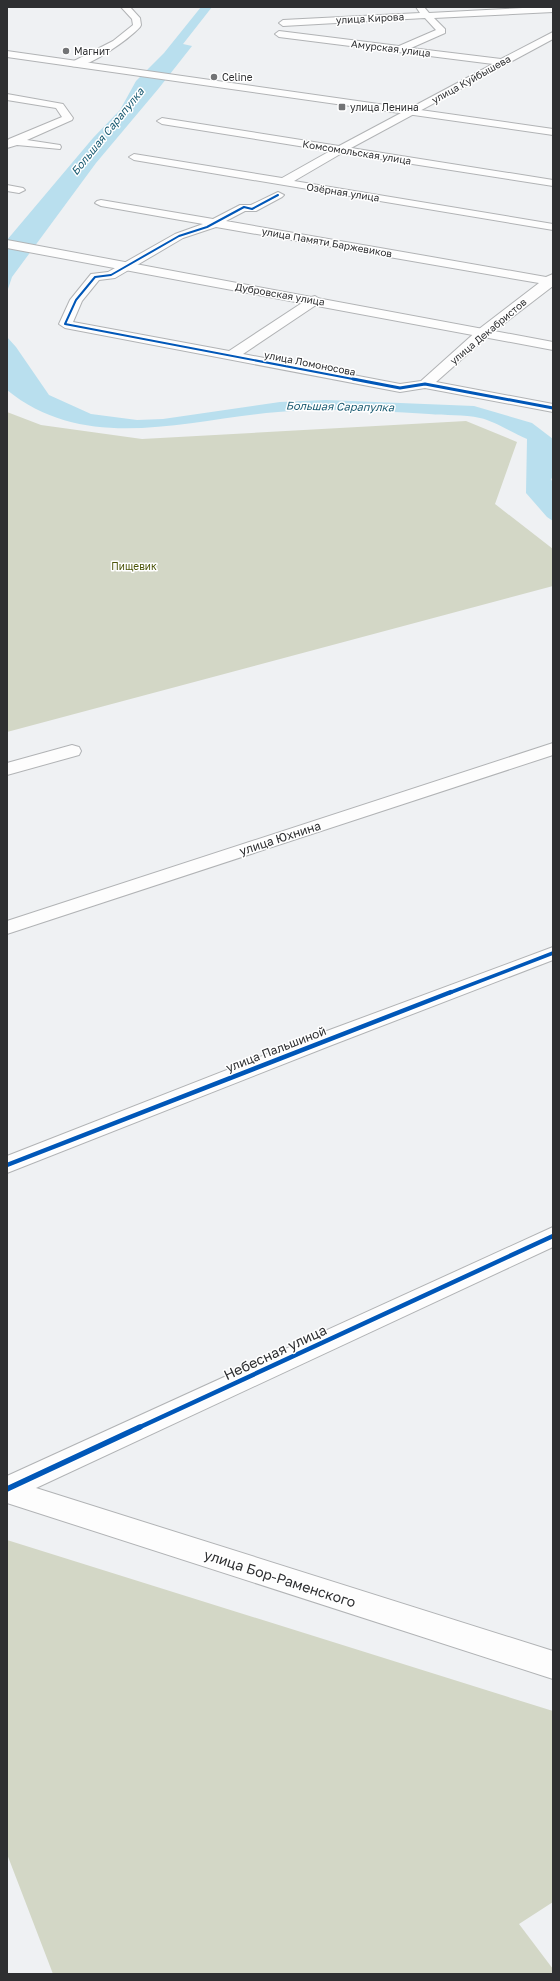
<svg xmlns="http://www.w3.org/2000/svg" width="560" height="1981" font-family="'Golos Text',sans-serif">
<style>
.green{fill:#d3d7c6}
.water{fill:#b9dfee}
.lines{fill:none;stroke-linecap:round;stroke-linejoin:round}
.minor-casing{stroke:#b1b3b5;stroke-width:2}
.tertiary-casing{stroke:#b1b3b5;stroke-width:2}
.secondary-casing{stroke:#b1b3b5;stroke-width:2}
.minor{fill:#fdfdfd;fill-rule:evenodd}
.tertiary{fill:#fdfdfd;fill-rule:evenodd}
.secondary{fill:#fdfdfd;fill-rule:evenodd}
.cycleway-far4-casing{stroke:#fff;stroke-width:3.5}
.cycleway-far3-casing{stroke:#fff;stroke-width:4.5}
.cycleway-far2-casing{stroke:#fff;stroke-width:5.5}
.cycleway-far1-casing{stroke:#fff;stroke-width:7}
.cycleway-casing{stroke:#fff;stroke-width:8}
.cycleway-far4{stroke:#0057b8;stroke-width:2}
.cycleway-far3{stroke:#0057b8;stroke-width:3}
.cycleway-far2{stroke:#0057b8;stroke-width:3.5}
.cycleway-far1{stroke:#0057b8;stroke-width:4.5}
.cycleway{stroke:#0057b8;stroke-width:5.5}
.poi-dot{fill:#727375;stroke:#fff;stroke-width:1.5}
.labels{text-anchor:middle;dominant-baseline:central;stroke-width:3;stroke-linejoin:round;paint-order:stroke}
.far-street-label{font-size:10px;fill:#2e2f31;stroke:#fff}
.far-poi-label{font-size:10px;fill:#2e2f31;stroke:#fff;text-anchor:start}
.far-park-label{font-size:10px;fill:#4d550a;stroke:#fff}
.far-water-label{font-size:11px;font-style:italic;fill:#1a5b72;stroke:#fff}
.street-label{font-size:12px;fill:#2e2f31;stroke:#fff}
.near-street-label{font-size:14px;fill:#2e2f31;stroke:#fff}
</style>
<rect width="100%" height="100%" fill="#eff1f3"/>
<g class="green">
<path d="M7,412L41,425L142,439L466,421L517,442L495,504L553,549V586L7,732Z"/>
<path d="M7,1540L553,1711V1902L519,1924L553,1969V1974H53L7,1854Z"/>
</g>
<g class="water">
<path d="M201,7H212L183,44L192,46L159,88L96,163L12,277L7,292V240L93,138L120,110L136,81L164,53Z"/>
<path d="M7,337L16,347L49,395L91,414L137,420L163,419L280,402L326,400L474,406L532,423L553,439V475L551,480L553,481V521L547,517L526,493L527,439C513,433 494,421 480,418C464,414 445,416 429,414C379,411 328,407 278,412C187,419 87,455 7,390Z"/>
</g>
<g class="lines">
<defs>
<g id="minor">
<path d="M121,7H130L140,18L141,25L140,27C130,38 87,70 72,66V62L113,41L133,25L132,19Z"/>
<path d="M416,7H424L429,13L542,7H553V12L434,18L445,29V33L411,48L501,59L553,32V39L351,148L553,180V186L342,153L294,181L553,224V230L134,160L129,157L134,154L282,178L330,151L162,124L157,121L162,118L339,146L493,64L279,37L275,34L279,31L399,46L436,30L425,18L283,26L279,23L283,20L420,13Z"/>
<path d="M7,94L63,104L73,118L72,120L27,140L60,145L61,147L60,149L17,145L7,148V141L9,139L62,117L56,108L7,100Z"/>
<path d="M7,185L23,188L25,190L19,193L7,191Z"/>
<path d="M278,192L284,195L282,197L256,211H245L226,221L546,277L553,274V286L489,335L436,382L553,404V412L425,388L400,392L65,328L59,324L70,300L91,274L108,272L175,234L203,224L101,206L95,203L97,201L101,200L213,219L240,205H251ZM216,227L539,283L479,329L421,381L400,384L243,354L319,303L321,300L315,296L311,297L229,351L73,322L82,301L99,280L115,278L183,238Z"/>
<path d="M553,743V755L7,934V921Z"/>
<path d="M72,745L79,747L81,751L79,755L7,775V763Z"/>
<path d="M553,947V960L332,1045L7,1173V1156L316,1035Z"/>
<path d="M553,1227V1247L36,1488L553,1651V1679L7,1503V1476Z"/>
</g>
<path id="tertiary" d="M7,240L553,342V350L7,248Z"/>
<path id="secondary" d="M7,51L553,129V135L7,57Z"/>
</defs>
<use href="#minor" class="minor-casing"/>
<use href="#tertiary" class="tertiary-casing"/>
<use href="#secondary" class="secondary-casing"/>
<use href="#minor" class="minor"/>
<use href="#tertiary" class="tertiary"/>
<use href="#secondary" class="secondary"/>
<defs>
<path id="cycleway-far4" d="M278,195L252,209L244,207L207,227L179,236L111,275L95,277L76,300L65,324L358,380"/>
<path id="cycleway-far3" d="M353,379L400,388L425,384L553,408"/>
<path id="cycleway-far2" d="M449,993L553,953"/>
<g id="cycleway-far1">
<path d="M7,1165L451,992"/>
<path d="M138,1428L553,1236"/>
</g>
<path id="cycleway" d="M7,1489L140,1427"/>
</defs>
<use href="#cycleway-far4" class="cycleway-far4-casing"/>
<use href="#cycleway-far3" class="cycleway-far3-casing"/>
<use href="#cycleway-far2" class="cycleway-far2-casing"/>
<use href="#cycleway-far1" class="cycleway-far1-casing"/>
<use href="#cycleway" class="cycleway-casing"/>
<use href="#cycleway-far4" class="cycleway-far4"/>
<use href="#cycleway-far3" class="cycleway-far3"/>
<use href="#cycleway-far2" class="cycleway-far2"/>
<use href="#cycleway-far1" class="cycleway-far1"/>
<use href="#cycleway" class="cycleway"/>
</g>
<g class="poi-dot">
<circle cx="66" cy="51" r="4"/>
<circle cx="214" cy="77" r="4"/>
<rect x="338" y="103" width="8" height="8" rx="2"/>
</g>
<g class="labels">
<g class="far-street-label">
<text transform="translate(370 18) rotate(-3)">улица Кирова</text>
<text transform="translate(391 48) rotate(7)">Амурская улица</text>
<text transform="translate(471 79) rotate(-29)">улица Куйбышева</text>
<text transform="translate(357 152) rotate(9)">Комсомольская улица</text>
<text transform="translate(343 192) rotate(9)">Озёрная улица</text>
<text transform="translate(327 242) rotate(10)">улица Памяти Баржевиков</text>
<text transform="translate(280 294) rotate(10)">Дубровская улица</text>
<text transform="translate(488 331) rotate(-40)">улица Декабристов</text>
<text transform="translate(310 363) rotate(11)">улица Ломоносова</text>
</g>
<g class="far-poi-label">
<text x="74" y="51">Магнит</text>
<text x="222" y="77">Celine</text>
<text x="350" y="107">улица Ленина</text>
</g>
<g class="far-park-label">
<text x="134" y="566">Пищевик</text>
</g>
<g class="far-water-label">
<text transform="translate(107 131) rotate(-51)">Большая Сарапулка</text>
<text transform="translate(340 406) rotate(1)">Большая Сарапулка</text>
</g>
<g class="street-label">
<text transform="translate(280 838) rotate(-18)">улица Юхнина</text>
<text transform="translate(276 1049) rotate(-21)">улица Пальшиной</text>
</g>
<g class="near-street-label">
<text transform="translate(275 1352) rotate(-25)">Небесная улица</text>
<text transform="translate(280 1578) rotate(18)">улица Бор-Раменского</text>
</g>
</g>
<rect width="560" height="1981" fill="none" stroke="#2e2f31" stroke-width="16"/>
</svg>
